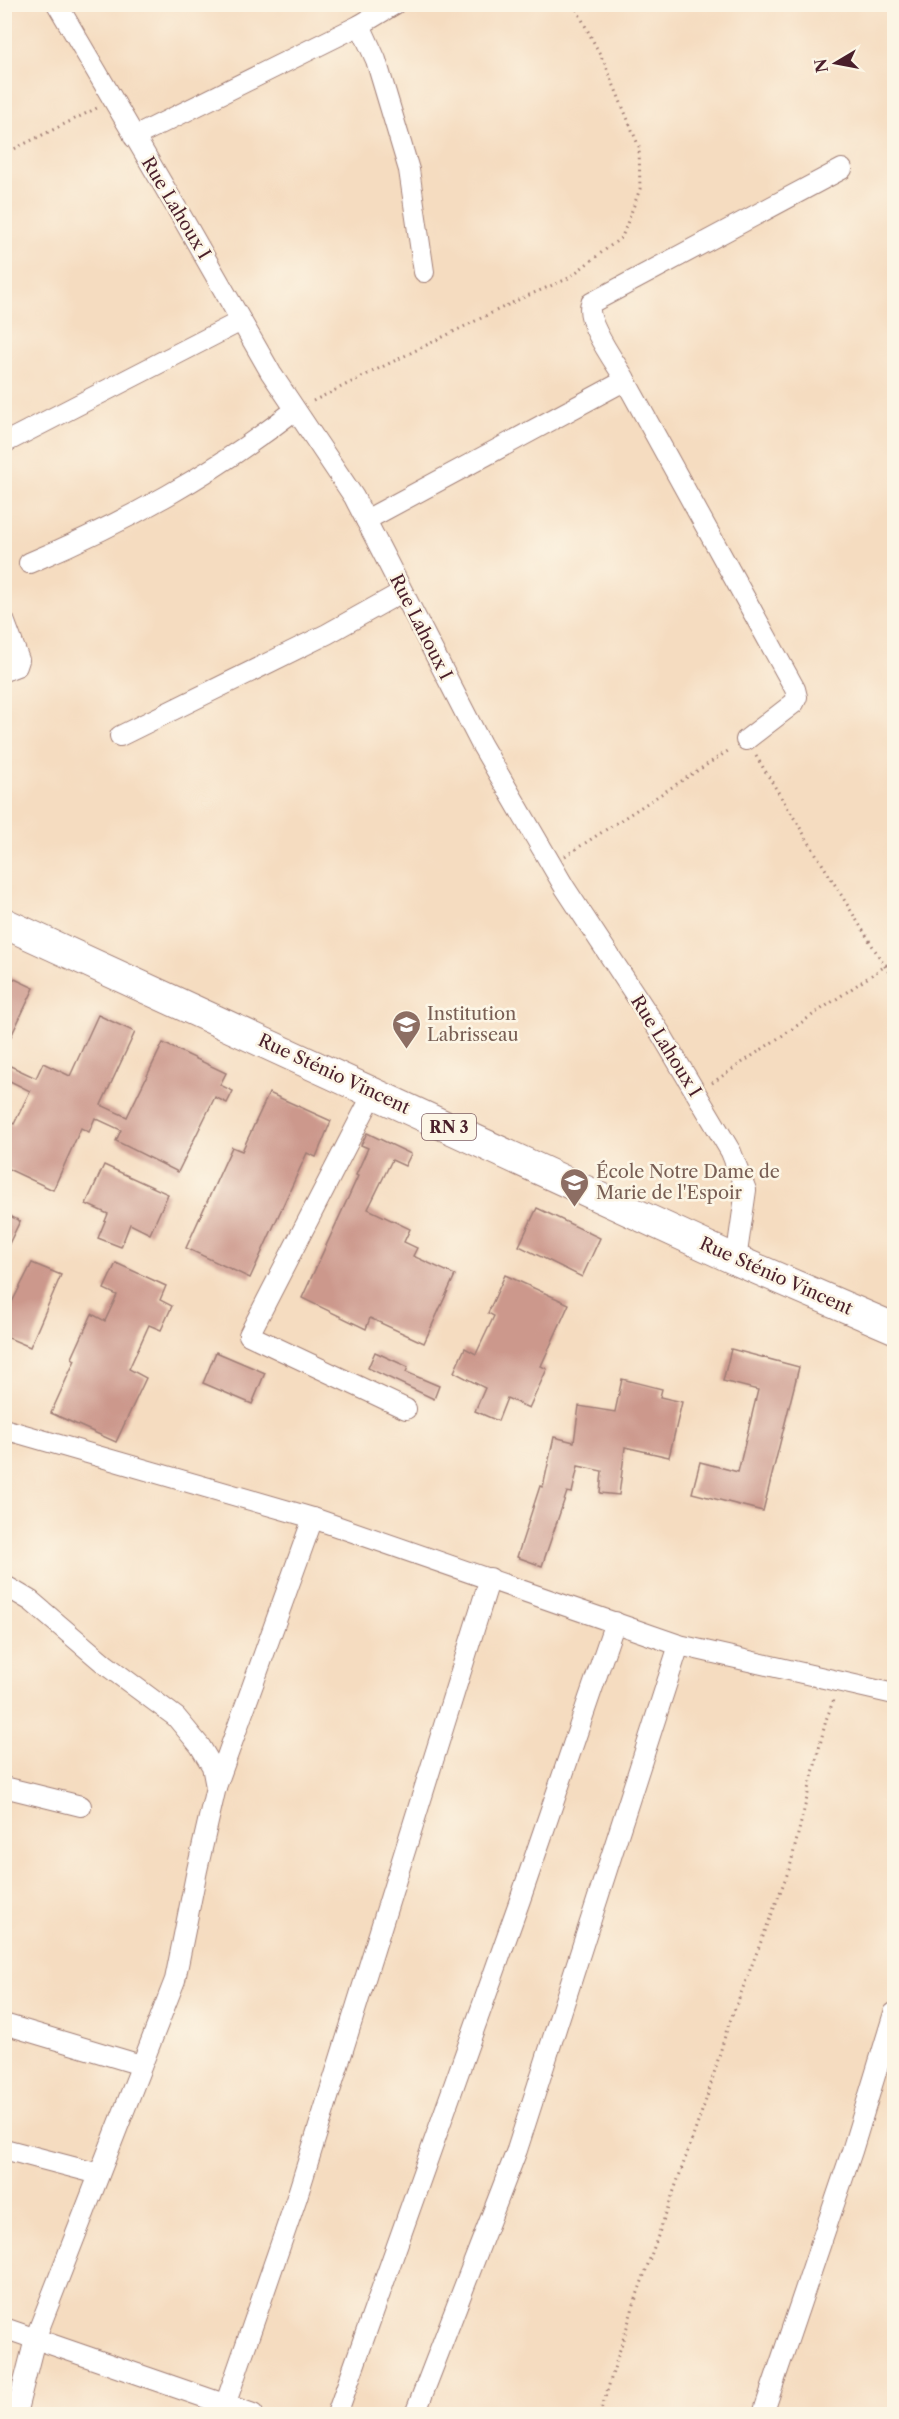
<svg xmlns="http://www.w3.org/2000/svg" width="899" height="2419" font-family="'Libre Caslon Text',serif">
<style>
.building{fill:#cc988c}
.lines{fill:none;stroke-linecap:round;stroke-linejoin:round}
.minor-casing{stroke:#a07e76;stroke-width:22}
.primary-casing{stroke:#a07e76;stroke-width:32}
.path{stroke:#a07e76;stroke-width:3;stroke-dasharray:1.5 4.5;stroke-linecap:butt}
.minor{stroke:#fff;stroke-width:20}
.primary{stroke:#fff;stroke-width:30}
.labels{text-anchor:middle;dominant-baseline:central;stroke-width:5;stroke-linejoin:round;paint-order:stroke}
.shield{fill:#fcf5e5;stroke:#7f5f63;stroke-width:1.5}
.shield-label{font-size:16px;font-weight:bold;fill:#4a1f2b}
.street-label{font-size:18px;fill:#4a1f2b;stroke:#fcf5e5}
.education-label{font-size:18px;fill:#785e54;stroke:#fcf5e5;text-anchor:start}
</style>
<rect width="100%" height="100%" fill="#fcf5e5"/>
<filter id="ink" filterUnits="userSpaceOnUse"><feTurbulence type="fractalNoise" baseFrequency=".0167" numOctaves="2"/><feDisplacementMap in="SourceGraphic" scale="12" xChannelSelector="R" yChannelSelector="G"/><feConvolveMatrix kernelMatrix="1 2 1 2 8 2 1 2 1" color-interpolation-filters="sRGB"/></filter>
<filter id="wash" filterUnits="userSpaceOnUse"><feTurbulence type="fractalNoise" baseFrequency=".008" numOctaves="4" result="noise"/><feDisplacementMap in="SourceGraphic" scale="24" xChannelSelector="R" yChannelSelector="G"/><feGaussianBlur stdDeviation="1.35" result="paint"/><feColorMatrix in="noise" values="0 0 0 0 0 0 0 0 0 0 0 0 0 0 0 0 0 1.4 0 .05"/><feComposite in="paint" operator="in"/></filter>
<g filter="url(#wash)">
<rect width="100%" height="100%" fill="#f5dcc0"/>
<g id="blocks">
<g class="building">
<path d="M4,974L34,988L4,1051Z"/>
<path d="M98,1015L135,1032L101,1105L127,1117L163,1043L226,1073L220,1085L233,1091L227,1103L215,1097L178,1172L116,1141L121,1130L95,1118L89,1132L81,1128L53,1190L4,1167V1119L14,1124L30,1091L4,1078V1063L36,1078L43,1063L70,1076Z"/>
<path d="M269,1093L331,1121L316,1157L307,1153L250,1278L186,1248L232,1147L242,1151Z"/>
<path d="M367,1133L411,1154L405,1166L392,1160L368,1209L410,1229L404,1242L417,1248L413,1256L455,1275L424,1343L370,1318L366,1329L302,1298L358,1176L356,1175L368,1148L361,1145Z"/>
<path d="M104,1165L168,1194L150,1234L130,1224L121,1247L98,1238L108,1214L86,1204Z"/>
<path d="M537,1208L600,1238L582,1277L519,1246Z"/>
<path d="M4,1213L20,1221L4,1254Z"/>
<path d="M32,1263L61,1275L30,1347L4,1336V1318Z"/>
<path d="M116,1263L166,1286L160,1300L172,1306L161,1330L149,1325L129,1369L146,1378L116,1442L51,1413L75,1360L72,1358L92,1314L105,1321L117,1295L104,1289Z"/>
<path d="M505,1275L569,1304L541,1366L547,1369L529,1408L507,1398L498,1421L475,1411L485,1388L454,1372L465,1348L476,1354L494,1316L488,1313Z"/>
<path d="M731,1349L799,1367L763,1511L692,1493L700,1462L738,1472L758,1390L723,1381Z"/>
<path d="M216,1352L265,1373L252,1404L203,1383Z"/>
<path d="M375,1352L408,1367L406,1372L439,1386L434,1399L368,1368Z"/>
<path d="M622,1379L662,1389L660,1397L682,1402L669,1457L625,1447L619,1495L600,1493L602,1471L578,1466L572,1493L567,1492L542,1566L517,1557L540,1486L543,1487L554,1437L574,1442L579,1406L615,1412Z"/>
</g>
</g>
</g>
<g filter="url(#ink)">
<use href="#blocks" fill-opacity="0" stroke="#a07e76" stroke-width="1.5"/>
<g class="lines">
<defs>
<g id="minor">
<path d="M57,4L183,219L271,373L354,497L481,744L565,888L661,1034L731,1152L746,1190L736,1260"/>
<path d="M360,25L376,60L409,170L424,272"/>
<path d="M134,137L360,25L395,4"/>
<path d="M625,380L795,689L797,697L794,703L746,740"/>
<path d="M4,443L241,321"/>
<path d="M366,520L624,381L625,379C615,362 584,321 591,303L842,169"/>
<path d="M29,563C126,522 212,475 295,410"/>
<path d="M4,620L19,660L17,666L4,671"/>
<path d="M120,736L327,634L402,592"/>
<path d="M374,1092L249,1335L406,1409"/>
<path d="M4,1429L313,1518L679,1645L894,1694"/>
<path d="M4,1585L31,1601L106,1665L176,1717L200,1746L212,1766L216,1787L197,1870L175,1980L35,2339L16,2414"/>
<path d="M4,1787L81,1806"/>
<path d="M216,1787L313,1518"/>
<path d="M4,2024L141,2065"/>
<path d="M4,2149L99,2174"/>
<path d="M4,2328L253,2414"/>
<path d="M222,2414L297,2197L490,1578"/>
<path d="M337,2414L521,1897L615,1622"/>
<path d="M415,2414L517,2150L679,1645"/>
<path d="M763,2414L852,2151L894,2013"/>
</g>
<path id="primary" d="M4,923L736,1260L894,1328"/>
</defs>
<use href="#minor" class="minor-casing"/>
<use href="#primary" class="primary-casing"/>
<g class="path">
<path d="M4,154L97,108"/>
<path d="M313,401L522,298L567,279L622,237L640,189L639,147L606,66L574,4"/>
<path d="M756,756L894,981"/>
<path d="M565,856L731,749"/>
<path d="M712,1083L894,960"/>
<path d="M600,2414L635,2301L708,2094L727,2029L790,1867L826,1720L834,1699"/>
</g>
<use href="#minor" class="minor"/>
<use href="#primary" class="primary"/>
</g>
</g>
<defs>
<symbol id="school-pin" viewBox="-11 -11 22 30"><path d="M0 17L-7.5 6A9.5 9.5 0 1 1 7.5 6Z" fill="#8d6e63" stroke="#fcf5e5"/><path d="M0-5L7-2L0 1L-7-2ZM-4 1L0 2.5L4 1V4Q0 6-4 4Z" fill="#fff"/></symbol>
</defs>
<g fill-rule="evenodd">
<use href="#school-pin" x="390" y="1008" width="33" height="45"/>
<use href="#school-pin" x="558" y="1166" width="33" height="45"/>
</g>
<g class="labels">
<rect class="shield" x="422" y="1114" width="54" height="26" rx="4.5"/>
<g class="shield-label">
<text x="449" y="1127">RN 3</text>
</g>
<g class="street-label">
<text transform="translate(176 208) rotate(59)">Rue Lahoux I</text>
<text transform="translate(421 627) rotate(63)">Rue Lahoux I</text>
<text transform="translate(666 1046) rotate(58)">Rue Lahoux I</text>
<text transform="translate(334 1074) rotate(25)">Rue Sténio Vincent</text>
<text transform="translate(776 1276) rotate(24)">Rue Sténio Vincent</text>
</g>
<g class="education-label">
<text x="427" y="1014">Institution<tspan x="427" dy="21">Labrisseau</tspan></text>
<text x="596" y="1172">École Notre Dame de<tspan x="596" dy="21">Marie de l'Espoir</tspan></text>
</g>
</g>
<rect width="899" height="2419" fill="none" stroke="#fcf5e5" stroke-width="24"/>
<g transform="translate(836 63) rotate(260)" stroke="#fcf5e5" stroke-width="4.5" paint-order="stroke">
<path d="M0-4.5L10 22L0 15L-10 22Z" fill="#4a1f2b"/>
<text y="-9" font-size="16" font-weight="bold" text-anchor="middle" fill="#4a1f2b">N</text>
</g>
</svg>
